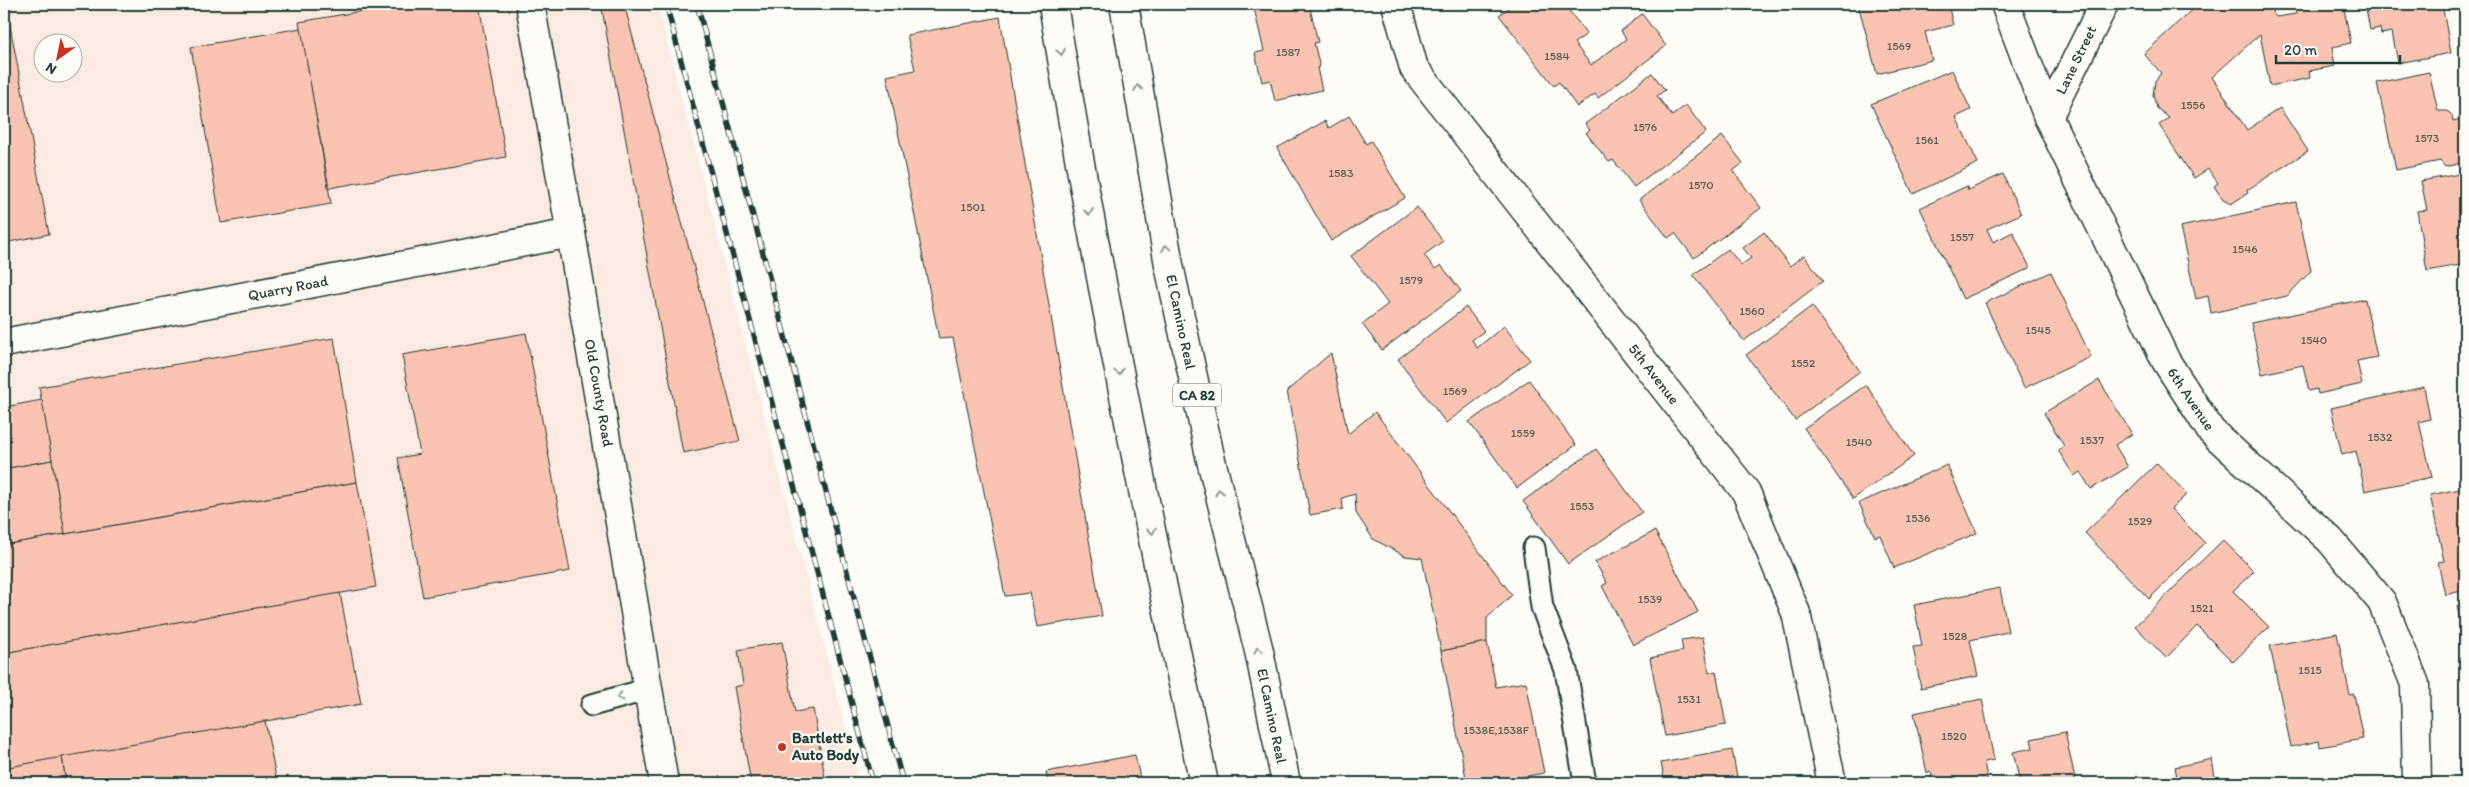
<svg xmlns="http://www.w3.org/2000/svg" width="2469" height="787" font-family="Itim,sans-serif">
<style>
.built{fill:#fcebe2;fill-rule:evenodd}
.building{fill:#fbc3b1;stroke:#1f3d34}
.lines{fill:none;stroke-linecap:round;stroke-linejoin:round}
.service-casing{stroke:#1f3d34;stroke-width:25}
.minor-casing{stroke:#1f3d34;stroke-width:31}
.secondary-casing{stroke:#1f3d34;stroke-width:31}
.primary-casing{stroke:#1f3d34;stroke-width:31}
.service{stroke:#fdfcf7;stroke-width:21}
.minor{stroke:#fdfcf7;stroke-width:28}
.secondary{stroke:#fdfcf7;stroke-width:28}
.primary{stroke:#fdfcf7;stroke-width:28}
.rail-casing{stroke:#1f3d34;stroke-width:5.5}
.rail{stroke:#fdfcf7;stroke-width:4;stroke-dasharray:11;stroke-linecap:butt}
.oneway{stroke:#8e9c96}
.poi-dot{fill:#c8321e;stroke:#fdfcf7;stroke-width:2}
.labels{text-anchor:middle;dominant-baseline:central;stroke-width:4.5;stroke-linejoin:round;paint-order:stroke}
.number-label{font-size:12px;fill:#565e53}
.shield{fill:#fdfcf7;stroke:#62766e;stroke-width:1}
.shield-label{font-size:14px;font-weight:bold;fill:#1f3d34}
.street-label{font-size:15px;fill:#1f3d34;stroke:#fdfcf7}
.poi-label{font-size:15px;font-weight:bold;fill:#1f3d34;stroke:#fdfcf7;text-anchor:start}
</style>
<rect width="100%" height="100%" fill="#fdfcf7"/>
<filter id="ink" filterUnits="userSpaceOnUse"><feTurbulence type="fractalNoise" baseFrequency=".02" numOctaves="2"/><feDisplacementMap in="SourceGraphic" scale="10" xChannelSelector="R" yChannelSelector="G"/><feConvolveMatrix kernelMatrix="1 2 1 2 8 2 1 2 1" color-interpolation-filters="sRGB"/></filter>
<g filter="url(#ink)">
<path class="built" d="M4,4H657L860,783H4ZM42,42H72V72H42Z"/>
<g class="building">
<path d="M4,4H6L49,234L4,243Z"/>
<path d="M403,4H479L506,157L329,188L299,22Z"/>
<path d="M601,4H624L740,441L683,453Z"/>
<path d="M1253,4H1309L1318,42L1314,43L1320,67L1317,68L1322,90L1275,101L1270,80L1262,82L1255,53L1264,51Z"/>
<path d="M1514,4H1564L1587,34L1574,43L1591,65L1626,39L1621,31L1642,14L1666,46L1598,98L1595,94L1577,107L1559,82L1554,86L1499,15Z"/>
<path d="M1858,4H1948L1953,25L1925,32L1932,60L1877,74Z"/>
<path d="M2198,4H2281L2272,12L2276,17L2296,14L2294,4H2343L2351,43L2332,47L2335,66L2309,71L2310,78L2270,86L2260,34L2212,77L2247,130L2280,108L2308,151L2247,190L2248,193L2231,204L2223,200L2214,186L2218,183L2208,169L2194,178L2159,125L2169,118L2157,108L2153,95L2155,81L2161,73L2144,54Z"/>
<path d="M2365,4H2442L2451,53L2398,63L2392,32L2381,34L2380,28L2370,30Z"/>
<path d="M1000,17L1102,616L1037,627L1030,593L1005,596L953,338L939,339L887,76L915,70L907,35Z"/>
<path d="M301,28L331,204L221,223L191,47Z"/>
<path d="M1952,70L1971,110L1956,117L1978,163L1913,194L1871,104Z"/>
<path d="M2429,72L2438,111H2447L2452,115L2453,121L2465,118L2464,159L2461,163L2445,167L2440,161L2396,170L2377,83Z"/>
<path d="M1652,73L1665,90L1657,96L1672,116L1686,105L1706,132L1634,187L1613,160L1609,162L1586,133L1590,130L1585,124Z"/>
<path d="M1349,116L1366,144L1371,141L1405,198L1331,241L1277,148L1325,121L1329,128Z"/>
<path d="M1722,136L1743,163L1733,171L1761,208L1694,258L1675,233L1668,238L1639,200Z"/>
<path d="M2465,173V264L2427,271L2417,211L2427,210L2421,181Z"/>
<path d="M2003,174L2021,214L1987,229L1993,242L2013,232L2030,268L1963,299L1920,208L1967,186L1968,190Z"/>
<path d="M2296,202L2311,271L2287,296L2211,313L2208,296L2196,299L2180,227Z"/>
<path d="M1417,207L1443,241L1424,255L1435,269L1441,265L1461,291L1382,350L1362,324L1388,304L1351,256Z"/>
<path d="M1764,232L1790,266L1804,255L1823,281L1744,341L1693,275L1728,249L1741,265L1751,258L1743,248Z"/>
<path d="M2051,272L2091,357L2024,388L1985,303Z"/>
<path d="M2365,299L2377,357L2357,361L2362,384L2318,394L2317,389L2309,391L2303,365L2262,374L2251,323Z"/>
<path d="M1812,306L1860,371L1795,420L1746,355Z"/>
<path d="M1466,307L1484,331L1472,340L1477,348L1504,326L1530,360L1446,423L1398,359Z"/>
<path d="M526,333L570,571L423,597L398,458L420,454L402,355Z"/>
<path d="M334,338L357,482L65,534L39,387Z"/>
<path d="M1331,353L1348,434L1375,412L1512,595L1487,618V642L1441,651L1422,558L1405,556L1373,539L1356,513L1355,494L1342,498L1343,509L1310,515L1287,391Z"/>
<path d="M1529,380L1576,445L1517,488L1469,422Z"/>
<path d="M2099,380L2132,434L2115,445L2128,467L2091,489L2080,472L2074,476L2058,450L2064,446L2044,413Z"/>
<path d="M1866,385L1914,456L1853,499L1804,428Z"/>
<path d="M2424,387L2430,419L2419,422L2432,477L2365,491L2356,451L2342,455L2331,408Z"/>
<path d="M42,400L52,460L4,469V407Z"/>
<path d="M1596,449L1642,512L1568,564L1523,501Z"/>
<path d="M52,460L65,534L4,545V469Z"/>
<path d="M2157,463L2187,494L2171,509L2205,543L2149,599L2085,533Z"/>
<path d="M1947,465L1977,533L1894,568L1880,535L1875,537L1859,503Z"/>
<path d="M357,482L376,587L4,653V545Z"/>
<path d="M2465,488V590L2445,595L2438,562L2444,561L2430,495Z"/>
<path d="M1655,531L1698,612L1633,645L1602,586L1607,583L1595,562Z"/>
<path d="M2223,540L2254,571L2233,591L2269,627L2233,662L2197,626L2166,658L2135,626Z"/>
<path d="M2000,588L2008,632L1970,640L1978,676L1921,688L1913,647L1922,646L1914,605Z"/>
<path d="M340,593L361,704L4,768V653Z"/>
<path d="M2465,604V644L2457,606Z"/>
<path d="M2337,633L2350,695L2354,694L2363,739L2320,747L2319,741L2291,747L2270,646Z"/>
<path d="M1703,637L1709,673L1716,671L1726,725L1665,736L1650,658L1683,651L1681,640Z"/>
<path d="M782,642L795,712L813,709L826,783H751L734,687L743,685L738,650Z"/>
<path d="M1487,642L1496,687L1526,682L1544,773L1489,783H1467L1441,651Z"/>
<path d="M1982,699L1994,760L1984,762L1988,783H1933L1931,772L1927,773L1914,713Z"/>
<path d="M265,721L277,783H66L62,757Z"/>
<path d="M2065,732L2076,783H2020L2013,752L2033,748L2031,739Z"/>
<path d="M1732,750L1738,783H1665L1661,763Z"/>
<path d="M1135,755L1141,783H1048L1046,772Z"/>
<path d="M62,757L66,783H4V768Z"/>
<path d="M2212,759L2216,783H2178L2175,767Z"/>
<path d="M1549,778L1550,783H1518Z"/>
</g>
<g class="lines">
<defs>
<g id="service">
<path d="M1534,548L1542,607L1566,670L1585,783"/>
<path d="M592,705L649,689"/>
</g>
<g id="minor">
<path d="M1396,4L1414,68L1746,492L1796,613L1832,783"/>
<path d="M2005,4L2048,117L2166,361L2211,431L2330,540L2382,602L2415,684L2417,783"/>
<path d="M2048,117L2104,4"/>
<path d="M4,343L571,233"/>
</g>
<path id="secondary" d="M530,4L571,233L664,783"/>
<g id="primary">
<path d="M1053,4C1095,265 1149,524 1204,783"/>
<path d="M1124,4L1169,265L1210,456L1259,651L1286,783"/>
</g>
</defs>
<use href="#service" class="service-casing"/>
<use href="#minor" class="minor-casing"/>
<use href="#secondary" class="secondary-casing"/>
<use href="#primary" class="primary-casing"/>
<use href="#service" class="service"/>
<use href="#minor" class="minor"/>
<use href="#secondary" class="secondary"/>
<use href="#primary" class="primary"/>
<defs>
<g id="rail">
<path d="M666,4L873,783"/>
<path d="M697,4L903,783"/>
</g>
</defs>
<use href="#rail" class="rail-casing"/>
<use href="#rail" class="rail"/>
</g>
<defs><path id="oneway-chevron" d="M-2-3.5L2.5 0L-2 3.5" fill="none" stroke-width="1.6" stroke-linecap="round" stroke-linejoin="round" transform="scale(1.25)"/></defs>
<g class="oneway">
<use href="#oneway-chevron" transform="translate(1061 52) rotate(81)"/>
<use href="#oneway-chevron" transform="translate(1138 88) rotate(-100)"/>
<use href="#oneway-chevron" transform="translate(1089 212) rotate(79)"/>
<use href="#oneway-chevron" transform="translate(1166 248) rotate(-100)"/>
<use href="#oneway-chevron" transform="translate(1119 372) rotate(78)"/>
<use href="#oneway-chevron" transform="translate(1219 492) rotate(-104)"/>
<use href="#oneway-chevron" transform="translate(1152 531) rotate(79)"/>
<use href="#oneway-chevron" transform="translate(1258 650) rotate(-103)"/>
<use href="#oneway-chevron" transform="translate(620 697) rotate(164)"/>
</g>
</g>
<circle class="poi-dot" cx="782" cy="747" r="5"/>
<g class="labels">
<g class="number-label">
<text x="1899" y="46">1569</text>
<text x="1288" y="52">1587</text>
<text x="1557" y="56">1584</text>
<text x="2193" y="105">1556</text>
<text x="1645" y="127">1576</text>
<text x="2427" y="138">1573</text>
<text x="1927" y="140">1561</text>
<text x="1341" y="173">1583</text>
<text x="1701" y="185">1570</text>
<text x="973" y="207">1501</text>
<text x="1962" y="237">1557</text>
<text x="2245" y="249">1546</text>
<text x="1411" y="280">1579</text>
<text x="1752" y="311">1560</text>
<text x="2038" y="330">1545</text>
<text x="2314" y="340">1540</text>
<text x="1803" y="363">1552</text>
<text x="1455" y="391">1569</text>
<text x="1523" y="433">1559</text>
<text x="2380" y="437">1532</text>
<text x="2092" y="440">1537</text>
<text x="1859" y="442">1540</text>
<text x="1582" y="506">1553</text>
<text x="1918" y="518">1536</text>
<text x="2140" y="521">1529</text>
<text x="1650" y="599">1539</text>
<text x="2202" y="608">1521</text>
<text x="1955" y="636">1528</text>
<text x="2310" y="670">1515</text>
<text x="1689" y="699">1531</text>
<text x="1496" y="730">1538E,1538F</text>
<text x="1954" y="736">1520</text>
</g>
<rect class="shield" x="1173" y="383.5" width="48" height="23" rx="4"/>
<g class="shield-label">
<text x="1197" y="395">CA 82</text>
</g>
<g class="street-label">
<text transform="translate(2076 60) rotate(-64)">Lane Street</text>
<text transform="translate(288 288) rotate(-11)">Quarry Road</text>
<text transform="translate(1181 322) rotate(78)">El Camino Real</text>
<text transform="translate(1654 374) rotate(52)">5th Avenue</text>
<text transform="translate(599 393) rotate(80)">Old County Road</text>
<text transform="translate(2191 399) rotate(56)">6th Avenue</text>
<text transform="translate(1272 716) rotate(78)">El Camino Real</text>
</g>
<g class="poi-label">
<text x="792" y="738">Bartlett's<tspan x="792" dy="17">Auto Body</tspan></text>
</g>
</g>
<rect width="2469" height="787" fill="none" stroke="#fdfcf7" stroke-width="20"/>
<rect x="10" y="10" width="2449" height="767" fill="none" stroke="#1f3d34" stroke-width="2" filter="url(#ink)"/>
<g transform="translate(58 58) rotate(213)"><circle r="24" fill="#fdfcf7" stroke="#a4b0a9"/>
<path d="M0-4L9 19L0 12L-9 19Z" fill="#c8321e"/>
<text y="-8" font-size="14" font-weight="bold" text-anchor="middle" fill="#1f3d34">N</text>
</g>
<path d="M2276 55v8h124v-8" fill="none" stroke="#1f3d34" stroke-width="2.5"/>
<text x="2284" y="55" font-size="15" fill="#1f3d34" stroke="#fdfcf7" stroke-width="4" paint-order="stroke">20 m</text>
</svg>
